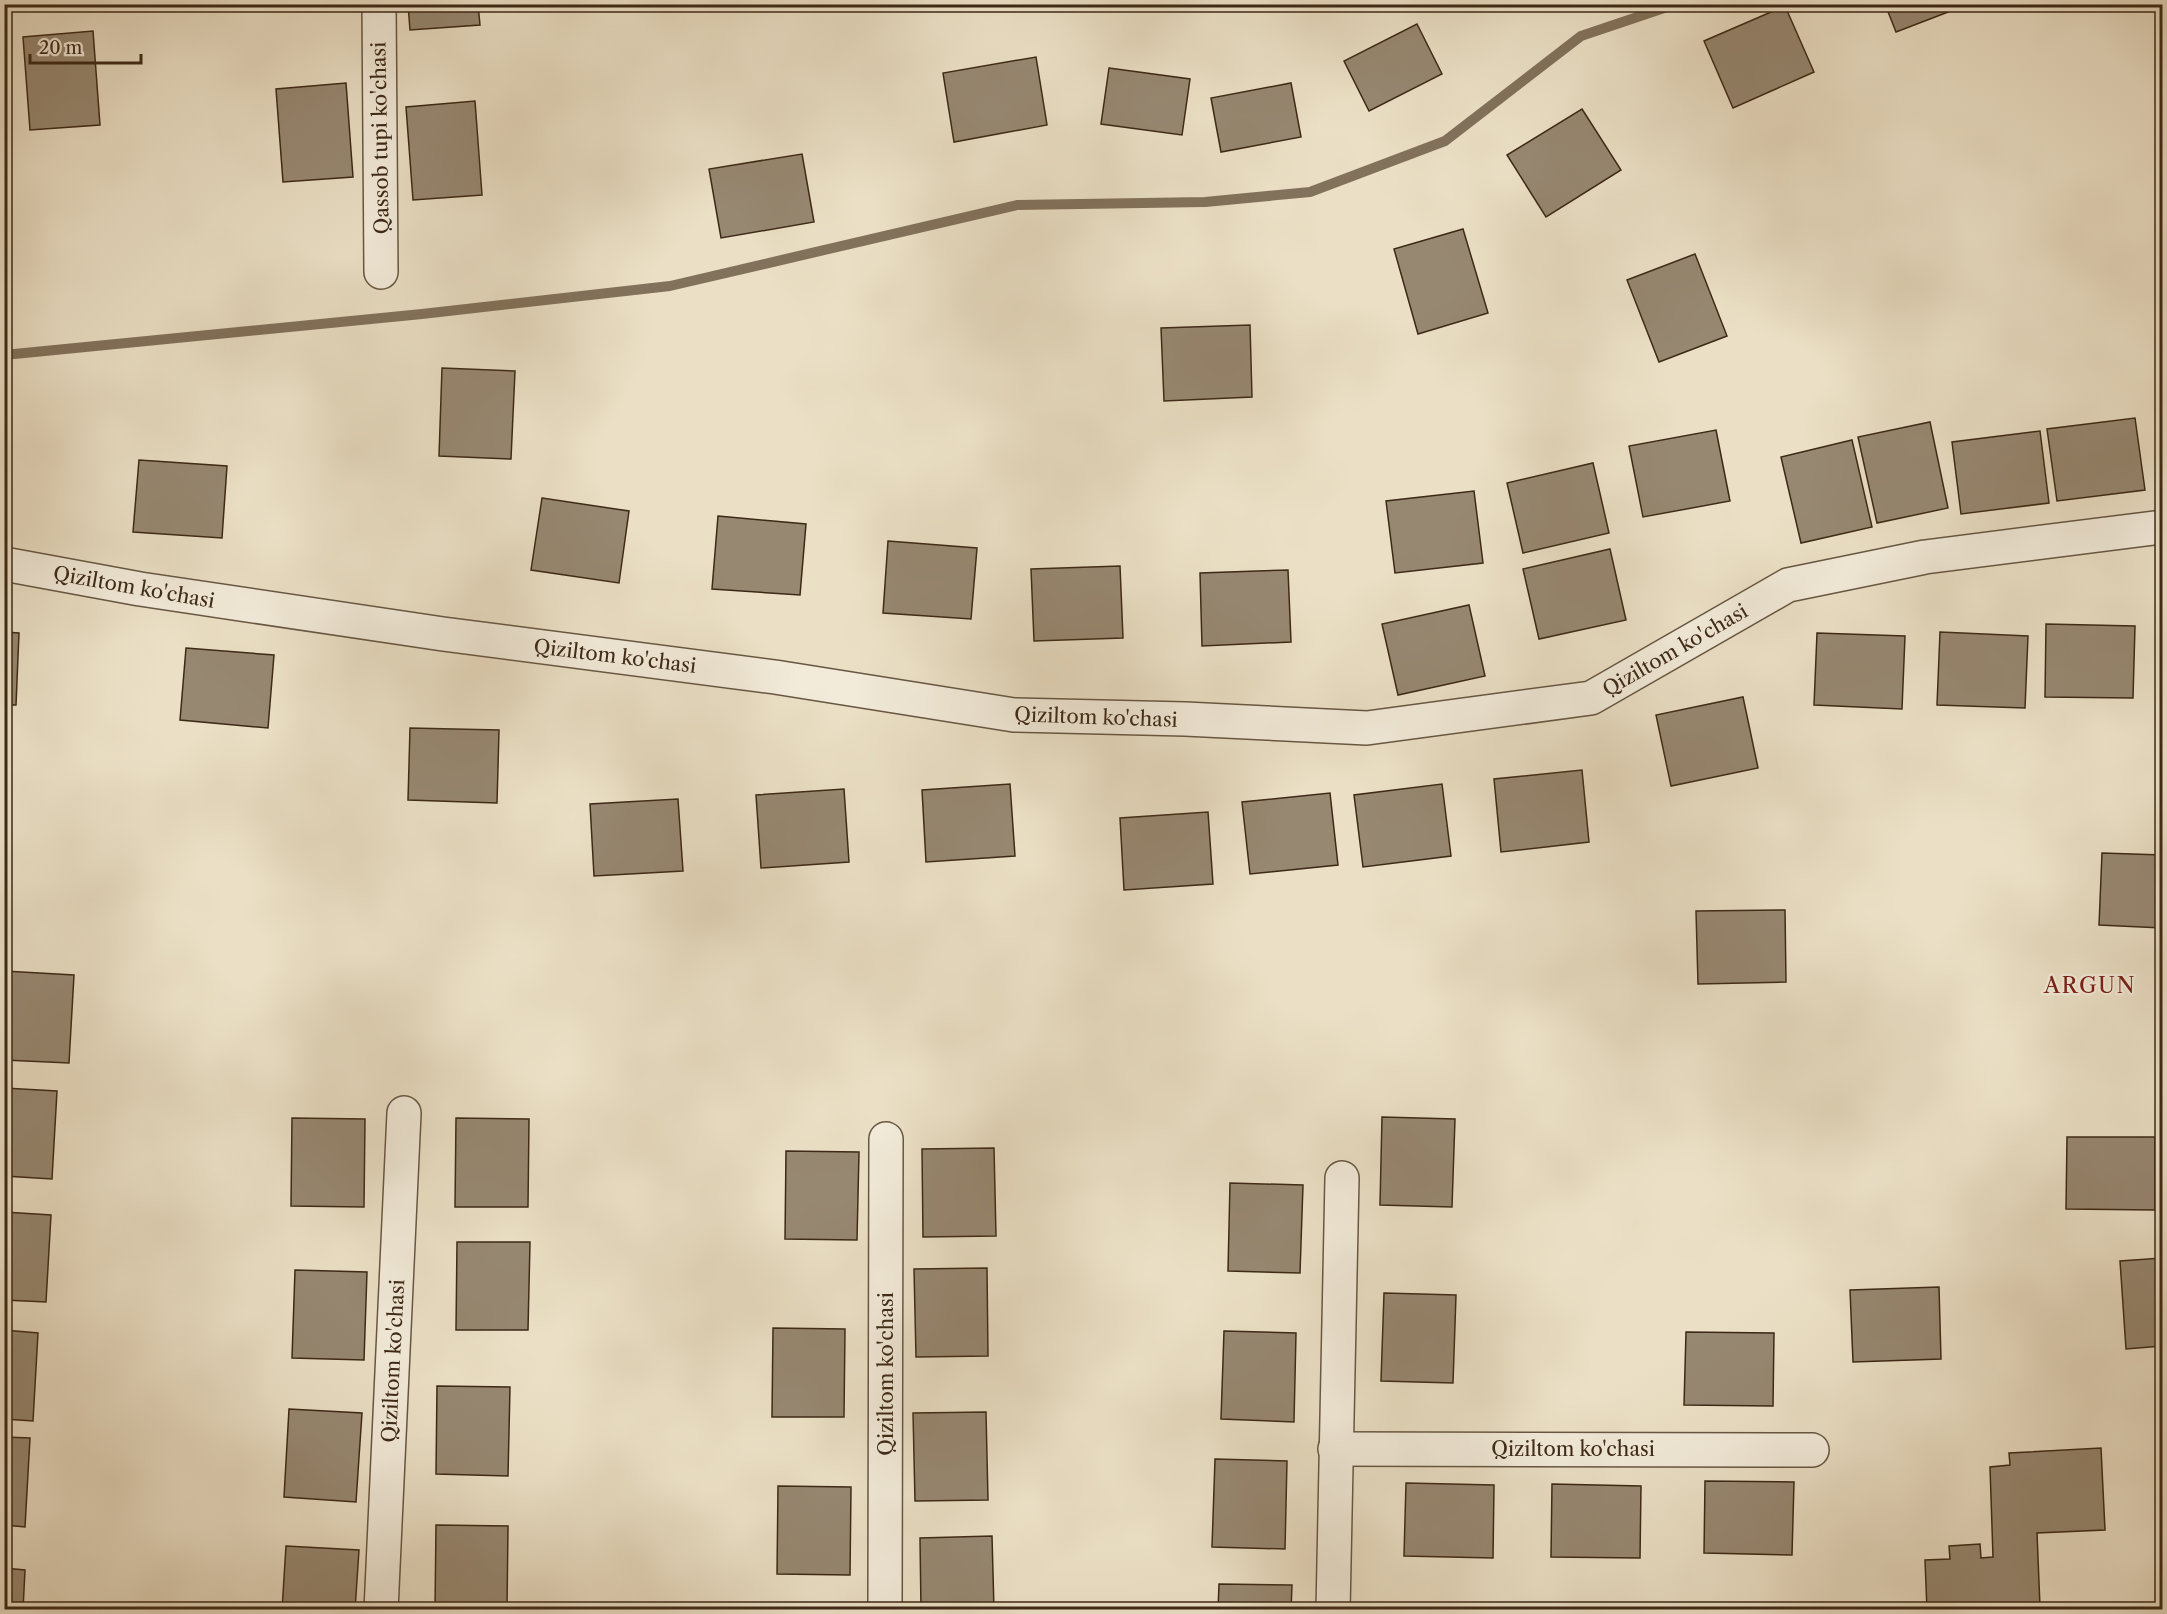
<svg xmlns="http://www.w3.org/2000/svg" width="2167" height="1614" font-family="'Libre Caslon Text',serif">
<style>
.lines{fill:none;stroke-linecap:round;stroke-linejoin:round}
.stream{stroke:#82725c;stroke-width:10}
.building{fill:#978872;stroke:#3d2917;stroke-width:1.5}
.minor-casing{stroke:#685743;stroke-width:36}
.minor{stroke:#f2ebda;stroke-width:33}
.labels{text-anchor:middle;dominant-baseline:central;stroke-width:4.5;stroke-linejoin:round;paint-order:stroke}
.street-label{font-size:20px;fill:#3d2917;stroke:#f2ebda}
.quarter-label{font-size:22px;letter-spacing:1.5px;fill:#7a1f14;stroke:#f2ebda}
</style>
<rect width="100%" height="100%" fill="#ebe0c6"/>
<filter id="stains"><feTurbulence type="fractalNoise" baseFrequency=".00333" numOctaves="4"/><feColorMatrix values="0 0 0 0 .2 0 0 0 0 .09 0 0 0 0 .02 0 0 0 .5 -.17"/></filter>
<radialGradient id="worn" r=".72"><stop offset=".6" stop-color="#630" stop-opacity="0"/><stop offset="1" stop-color="#630" stop-opacity=".3"/></radialGradient>
<g class="lines">
<path class="stream" d="M4,355L422,314L670,286L1017,205L1205,202L1310,192L1445,141L1581,36L1676,4"/>
</g>
<g class="building">
<path d="M16,4H72L17,9Z"/>
<path d="M408,4H478L480,25L410,30Z"/>
<path d="M1885,4H1969L1896,32Z"/>
<path d="M1785,6L1814,72L1733,108L1704,41Z"/>
<path d="M1417,24L1442,74L1369,111L1344,61Z"/>
<path d="M93,31L100,125L30,130L23,37Z"/>
<path d="M1036,57L1047,125L954,142L943,73Z"/>
<path d="M1109,68L1190,79L1182,135L1101,124Z"/>
<path d="M346,83L353,177L283,182L276,89Z"/>
<path d="M1291,83L1301,137L1221,152L1211,98Z"/>
<path d="M475,101L482,195L413,200L406,107Z"/>
<path d="M1582,109L1621,170L1546,217L1507,155Z"/>
<path d="M802,154L814,222L721,238L709,169Z"/>
<path d="M1463,229L1488,313L1418,334L1394,249Z"/>
<path d="M1695,254L1727,336L1659,362L1627,280Z"/>
<path d="M1250,325L1252,397L1164,401L1161,328Z"/>
<path d="M442,368L515,371L511,459L439,456Z"/>
<path d="M2135,418L2145,490L2057,501L2047,429Z"/>
<path d="M1930,422L1948,508L1877,523L1858,437Z"/>
<path d="M1716,430L1730,501L1643,517L1629,446Z"/>
<path d="M2040,431L2049,503L1961,514L1952,442Z"/>
<path d="M1852,440L1872,527L1801,543L1781,457Z"/>
<path d="M139,460L227,466L222,538L133,532Z"/>
<path d="M1593,463L1609,533L1523,553L1507,483Z"/>
<path d="M1474,491L1483,563L1395,573L1386,501Z"/>
<path d="M542,498L629,511L619,583L531,570Z"/>
<path d="M718,516L806,524L800,595L712,589Z"/>
<path d="M888,541L977,548L971,619L883,613Z"/>
<path d="M1610,549L1626,620L1539,639L1523,569Z"/>
<path d="M1120,566L1123,638L1034,641L1031,569Z"/>
<path d="M1288,570L1291,642L1202,646L1200,573Z"/>
<path d="M1469,605L1485,676L1398,695L1382,624Z"/>
<path d="M2046,624L2135,626L2133,698L2045,697Z"/>
<path d="M4,632L19,633L16,705H4Z"/>
<path d="M1940,632L2028,636L2025,708L1937,705Z"/>
<path d="M1817,633L1905,636L1902,709L1814,705Z"/>
<path d="M186,648L274,655L268,728L180,720Z"/>
<path d="M1743,697L1758,768L1671,786L1656,715Z"/>
<path d="M410,728L499,730L497,803L408,800Z"/>
<path d="M1582,770L1589,842L1501,852L1494,779Z"/>
<path d="M1010,784L1015,856L926,862L922,790Z"/>
<path d="M1442,784L1451,856L1363,867L1354,795Z"/>
<path d="M844,789L849,862L761,868L756,795Z"/>
<path d="M1330,793L1338,865L1250,874L1242,802Z"/>
<path d="M678,799L683,871L594,876L590,804Z"/>
<path d="M1208,812L1213,884L1124,890L1120,818Z"/>
<path d="M2102,853L2162,855V928L2099,925Z"/>
<path d="M1785,910L1786,982L1698,984L1696,911Z"/>
<path d="M4,971L74,975L69,1063L4,1060Z"/>
<path d="M4,1088L57,1091L52,1179L4,1176Z"/>
<path d="M1382,1117L1455,1119L1452,1207L1380,1205Z"/>
<path d="M292,1118L365,1119L364,1207L291,1206Z"/>
<path d="M456,1118L529,1119L528,1207H455Z"/>
<path d="M2067,1137H2155V1210L2066,1209Z"/>
<path d="M994,1148L996,1236L923,1237L922,1149Z"/>
<path d="M786,1151L859,1152L857,1240L785,1239Z"/>
<path d="M1230,1183L1303,1185L1300,1273L1228,1271Z"/>
<path d="M4,1212L51,1215L46,1302L4,1300Z"/>
<path d="M457,1242H530L528,1330H456Z"/>
<path d="M2162,1258V1346L2126,1349L2120,1261Z"/>
<path d="M987,1268L988,1356L916,1357L914,1269Z"/>
<path d="M295,1270L367,1272L364,1360L292,1358Z"/>
<path d="M1939,1287L1941,1359L1853,1362L1850,1290Z"/>
<path d="M1384,1293L1456,1295L1453,1383L1381,1381Z"/>
<path d="M773,1328L845,1329L844,1417H772Z"/>
<path d="M4,1330L38,1333L33,1421L4,1419Z"/>
<path d="M1224,1331L1296,1333L1294,1422L1221,1419Z"/>
<path d="M1686,1332L1774,1333L1773,1406L1684,1405Z"/>
<path d="M437,1386L510,1387L508,1476L436,1474Z"/>
<path d="M289,1409L362,1413L356,1502L284,1497Z"/>
<path d="M986,1412L988,1500L915,1501L913,1413Z"/>
<path d="M4,1437L30,1438L25,1527L4,1525Z"/>
<path d="M2101,1448L2105,1530L2037,1533L2040,1607L2109,1603V1610H1927L1925,1560L1950,1559L1949,1546L1980,1544L1981,1558L1993,1557L1990,1467L2010,1465L2009,1453Z"/>
<path d="M1215,1459L1287,1461L1285,1549L1212,1547Z"/>
<path d="M1705,1481L1794,1482L1792,1555L1704,1553Z"/>
<path d="M1406,1483L1494,1485L1493,1558L1404,1556Z"/>
<path d="M1552,1484L1641,1486L1640,1558L1551,1557Z"/>
<path d="M778,1486L851,1487L850,1575L777,1574Z"/>
<path d="M436,1525L508,1526L507,1610H435Z"/>
<path d="M992,1536L994,1610H921L920,1538Z"/>
<path d="M286,1546L359,1550L355,1610H282Z"/>
<path d="M4,1568L25,1570L23,1610H4Z"/>
<path d="M1219,1584L1292,1585L1291,1610H1218Z"/>
</g>
<g class="lines">
<defs>
<g id="minor">
<path d="M379,4L381,272"/>
<path d="M4,564L140,589L443,634L775,677L1014,715L1185,719L1367,728L1591,698L1788,585L1925,557L2162,527"/>
<path d="M1335,1449L1812,1450"/>
<path d="M381,1610L404,1113"/>
<path d="M885,1610L886,1139"/>
<path d="M1333,1610L1342,1178"/>
</g>
</defs>
<use href="#minor" class="minor-casing"/>
<use href="#minor" class="minor"/>
</g>
<g class="labels">
<g class="street-label">
<text transform="translate(380 138) rotate(-91)">Qassob tupi ko'chasi</text>
<text transform="translate(134 587) rotate(10)">Qiziltom ko'chasi</text>
<text transform="translate(1675 650) rotate(-30)">Qiziltom ko'chasi</text>
<text transform="translate(615 656) rotate(7)">Qiziltom ko'chasi</text>
<text transform="translate(1096 717) rotate(2)">Qiziltom ko'chasi</text>
<text transform="translate(393 1361) rotate(-87)">Qiziltom ko'chasi</text>
<text transform="translate(886 1374) rotate(-90)">Qiziltom ko'chasi</text>
<text x="1573" y="1449">Qiziltom ko'chasi</text>
</g>
<g class="quarter-label">
<text x="2090" y="985">ARGUN</text>
</g>
</g>
<rect width="2167" height="1614" fill="none" stroke="#ebe0c6" stroke-width="24"/>
<rect x="6" y="6" width="2155" height="1602" fill="none" stroke="#3d2917" stroke-width="3"/>
<rect x="12" y="12" width="2143" height="1590" fill="none" stroke="#3d2917" stroke-width="1.5"/>
<path d="M30 54v9h111v-9" fill="none" stroke="#3d2917" stroke-width="3"/>
<text x="39" y="54" font-size="18" fill="#3d2917" stroke="#f2ebda" stroke-width="4.5" paint-order="stroke">20 m</text>
<rect width="100%" height="100%" filter="url(#stains)"/>
<rect width="100%" height="100%" fill="url(#worn)"/>
</svg>
